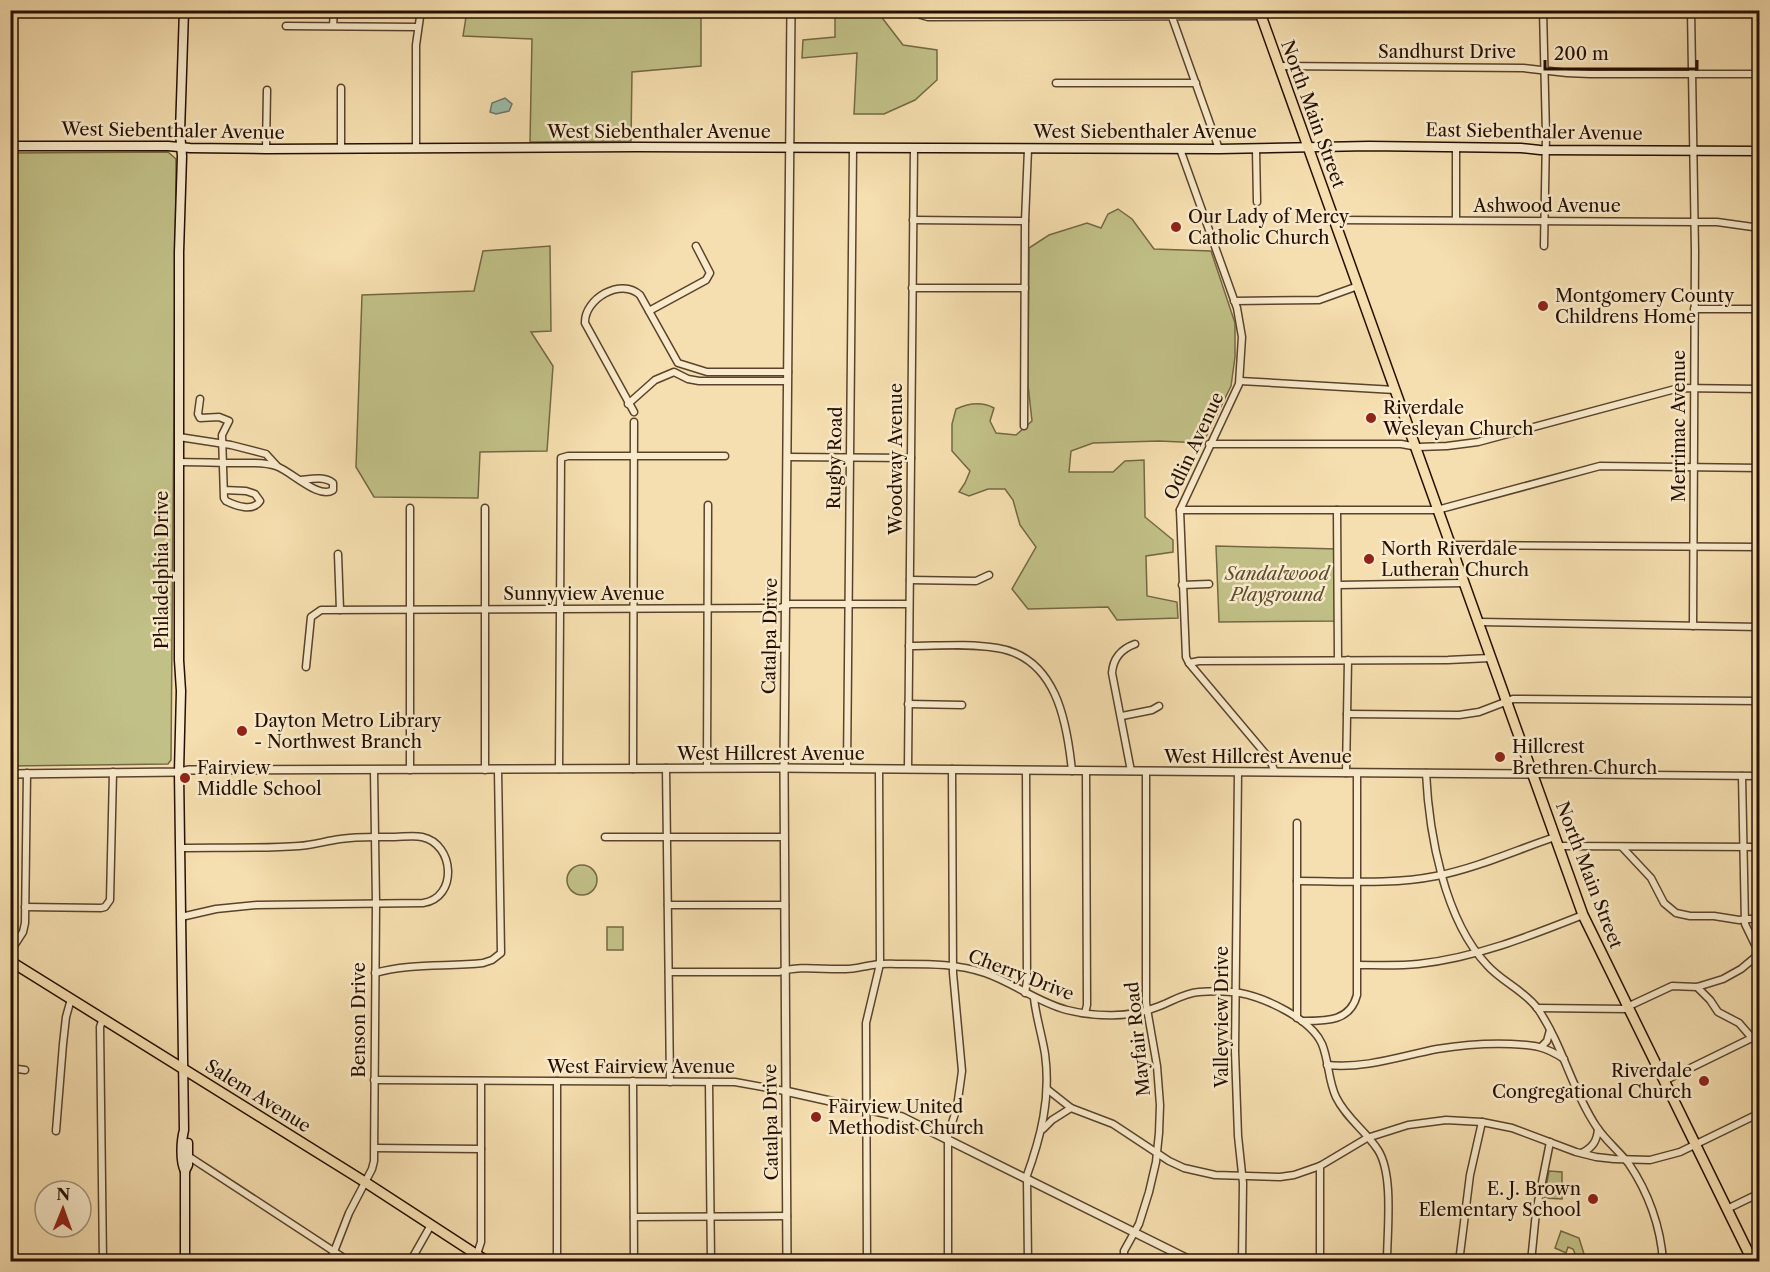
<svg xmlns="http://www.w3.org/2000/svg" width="1770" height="1272" font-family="'Libre Caslon Text',serif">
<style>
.green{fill:#c1c087;stroke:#746844;stroke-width:1.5}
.water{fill:#9cbcab;stroke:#6d7767;stroke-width:1.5}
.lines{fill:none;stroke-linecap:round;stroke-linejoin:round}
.minor-casing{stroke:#5a432c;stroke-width:9}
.tertiary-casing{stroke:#5a432c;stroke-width:10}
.secondary-casing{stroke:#260f01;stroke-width:11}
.primary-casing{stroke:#260f01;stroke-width:12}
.minor{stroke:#f8eacb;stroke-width:6}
.tertiary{stroke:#f8eacb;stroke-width:7}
.secondary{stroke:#f8eacb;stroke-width:8}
.primary{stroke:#f5deaf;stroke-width:9}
.poi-dot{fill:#8f2418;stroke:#f8eacb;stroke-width:2}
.labels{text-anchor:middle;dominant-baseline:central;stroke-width:5;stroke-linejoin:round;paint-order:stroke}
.street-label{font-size:18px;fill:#260f01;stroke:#f8eacb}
.poi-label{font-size:18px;fill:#260f01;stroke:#f8eacb;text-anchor:start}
.park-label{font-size:18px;font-style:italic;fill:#5c4d30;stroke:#f8eacb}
</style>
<rect width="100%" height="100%" fill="#f5deaf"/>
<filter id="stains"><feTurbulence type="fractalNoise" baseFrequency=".00333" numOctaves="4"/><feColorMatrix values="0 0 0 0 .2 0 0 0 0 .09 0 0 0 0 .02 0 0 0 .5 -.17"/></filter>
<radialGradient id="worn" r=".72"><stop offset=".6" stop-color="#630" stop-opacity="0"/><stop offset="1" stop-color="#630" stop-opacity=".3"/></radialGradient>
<g class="green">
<path d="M467,11H701V66L632,72L631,141L530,142L532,39L463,36Z"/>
<path d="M835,11H883V19L903,45L937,50V80L915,100L884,114H854L857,53L802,58L803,40L835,37Z"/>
<path d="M168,152L176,159L171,760L168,764L11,766L10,153Z"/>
<path d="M1118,209L1132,219L1154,249L1211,251L1235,323V357L1231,386L1203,443L1159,441L1093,443L1071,451L1069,472H1113L1125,461L1144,460L1145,517L1173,540V552L1146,556L1147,596L1177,602L1178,618L1117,620L1108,607L1028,609L1012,589L1036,547L1020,525L1013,500L1005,489H988L969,496L959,492L965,483L970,471L952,451V424L956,409C969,403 981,401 994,408L990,421L996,433L1016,435L1032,421L1028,385L1029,248L1049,235L1087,223L1101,228L1108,214Z"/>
<path d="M550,246L551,331L531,332L553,366L547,451L480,452L478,498L374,497L356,467L362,295L474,291L483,251Z"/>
<path d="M1216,546L1338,549V621L1219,622Z"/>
<circle cx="582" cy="880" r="15"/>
<rect x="607" y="927" width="16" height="23"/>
<path d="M1549,1171L1562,1172V1199L1544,1198Z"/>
<path d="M1561,1231L1579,1238L1584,1254L1582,1257L1576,1256L1573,1249L1568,1247L1566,1253L1555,1248Z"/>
</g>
<path class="water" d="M505,98L512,104L509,111L496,114L490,112L492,103Z"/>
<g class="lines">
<defs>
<g id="minor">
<path d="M916,10L921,15L928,17L1261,16"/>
<path d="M1543,10L1546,135L1544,246"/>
<path d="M1691,10L1695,252L1693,626"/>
<path d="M1172,17L1219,149"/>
<path d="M286,26L418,27"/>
<path d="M333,26L334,10"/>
<path d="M1278,66L1523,68L1567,73L1590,74H1760"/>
<path d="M1056,83H1196"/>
<path d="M416,148V45L421,10"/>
<path d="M266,149L267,90"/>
<path d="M341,149V88"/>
<path d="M1180,149L1237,308L1242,337L1239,384L1180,510L1186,657L1189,663L1269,758L1275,772"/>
<path d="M1256,149L1257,202"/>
<path d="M913,220L1025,221"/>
<path d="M1334,220L1695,222H1717L1760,228"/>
<path d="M1456,220V147"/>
<path d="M912,288H1025"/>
<path d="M1234,301L1319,300L1358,286"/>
<path d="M1694,309H1760"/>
<path d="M649,311L706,280L710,273L696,246"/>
<path d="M1240,381L1395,390"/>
<path d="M200,399L198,414L200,418L219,417L229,421L222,435L224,498L226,501C236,506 253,512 260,501L255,494L246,491L224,490"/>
<path d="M628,404L655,380L674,372L688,379L699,381H787"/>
<path d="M634,412L585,323C584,299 621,277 640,295L678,363L707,372H788"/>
<path d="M1024,426L1025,221L1028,149"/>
<path d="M179,437L231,445L266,454L277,466"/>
<path d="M1209,444H1401L1418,447L1447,446L1478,442L1679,388L1760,389"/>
<path d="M787,457L911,458"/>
<path d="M179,462C199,462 219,463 239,463C252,463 265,462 276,466C291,471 319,500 333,490V483C324,476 311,479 301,480"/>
<path d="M1180,510H1437L1600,466L1760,468"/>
<path d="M1337,510L1338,659"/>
<path d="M1450,545L1760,547"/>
<path d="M338,554L340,610"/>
<path d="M910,580L976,581L989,575"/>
<path d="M1182,585L1209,584"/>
<path d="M1338,585L1464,583"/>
<path d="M1479,622L1760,627"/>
<path d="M909,646C938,646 968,643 997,648C1056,657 1067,721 1072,771"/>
<path d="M1189,663L1199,661L1448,660L1490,658"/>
<path d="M306,667L311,617L321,610L780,608L790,604H909"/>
<path d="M908,704L962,705"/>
<path d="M1347,714L1459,715L1479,712L1513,699L1760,701"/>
<path d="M1122,716L1152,710L1159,706"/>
<path d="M666,768L670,1082"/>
<path d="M707,768L708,505"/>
<path d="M847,768L853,148"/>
<path d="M559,769L561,458L568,456H725"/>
<path d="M633,769L634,422"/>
<path d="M908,769L914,148"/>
<path d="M410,770V508"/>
<path d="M485,770V508"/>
<path d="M1131,771L1112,673C1113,659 1121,649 1135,644"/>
<path d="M1238,772L1235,1051L1238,1136L1243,1183L1242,1262"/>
<path d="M1346,773L1348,660"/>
<path d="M1426,773C1429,834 1444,919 1487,965C1502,982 1524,990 1538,1009C1563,1046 1572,1090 1596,1126C1605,1140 1619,1151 1629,1164C1648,1192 1661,1227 1663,1262"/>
<path d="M1533,774L1760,776"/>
<path d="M1742,776L1745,924L1760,955"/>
<path d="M605,837H784"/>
<path d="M1558,846L1760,847"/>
<path d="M1622,847L1651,878L1664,903L1676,913L1690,916H1714L1739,920L1760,918"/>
<path d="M180,848C220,847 260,849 299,846C313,845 326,841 340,839C358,836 376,837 395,837C403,837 413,835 422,837C455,844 458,898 423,903L257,905L216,909L181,917"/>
<path d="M1297,881C1343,881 1391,885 1436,876C1477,868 1516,850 1555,837"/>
<path d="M668,905H785"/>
<path d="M25,907L101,908L105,907L110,900L113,772"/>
<path d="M10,952L23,932L25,923L27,773"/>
<path d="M1358,965C1378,965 1398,966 1418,964C1475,958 1530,936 1583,915"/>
<path d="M669,972H779C800,965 824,970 846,969C855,969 864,966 873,965C883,963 894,964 904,964C932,964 958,964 985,973C1014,983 1037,1002 1067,1010C1095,1017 1130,1018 1157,1007C1171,1002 1184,993 1199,992C1212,991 1227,991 1240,993C1266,998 1311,1019 1322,1044C1329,1061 1328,1080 1336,1097C1346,1118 1366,1131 1378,1150C1394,1175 1387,1231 1387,1262"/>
<path d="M375,973C410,963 447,967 483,963L492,960L501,953L498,770"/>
<path d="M1697,987L1710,1000L1718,1012L1739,1023L1752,1038"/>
<path d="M1025,993L1027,981L1026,770"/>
<path d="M1627,1007L1672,986L1697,987L1723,979L1741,969L1759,954"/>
<path d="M1537,1008L1628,1009"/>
<path d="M1085,1013L1087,1005L1086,771"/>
<path d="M1297,1018V823"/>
<path d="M1302,1021C1326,1021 1350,1022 1357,995V773"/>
<path d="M1542,1046L1547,1041L1550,1030"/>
<path d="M1327,1065C1365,1069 1401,1056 1437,1049C1462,1045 1487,1043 1511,1044C1533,1045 1545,1046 1564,1059"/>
<path d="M10,1068L25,1070"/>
<path d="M374,1080L735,1082L785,1091"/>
<path d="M557,1081V1262"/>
<path d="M633,1081L634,1262"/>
<path d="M1664,1081L1760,1034"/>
<path d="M709,1082L711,1262"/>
<path d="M1047,1089L1071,1108L1113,1124L1169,1161L1184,1168L1215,1175L1280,1177L1294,1175L1320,1166L1367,1138L1408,1125L1446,1120L1482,1122L1512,1128L1576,1152L1596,1157L1614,1159L1650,1160L1680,1152L1760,1113"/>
<path d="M1043,1129L1052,1120L1071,1108"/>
<path d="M56,1131L63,1044L66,1017L71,999"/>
<path d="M947,1139L957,1107L962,1071L953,973L952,769"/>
<path d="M375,1148L481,1149"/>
<path d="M1582,1153C1593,1147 1597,1141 1598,1129"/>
<path d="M188,1156L350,1262"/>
<path d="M1026,1178C1041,1137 1051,1098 1045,1054C1042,1035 1036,1017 1034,998"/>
<path d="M1027,1179L1028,1262"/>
<path d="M1727,1209L1760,1193"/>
<path d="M634,1217L787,1216"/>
<path d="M477,1254L481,1242V1081"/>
<path d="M185,1259L217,1262"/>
<path d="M103,1262L100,1027L103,1018"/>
<path d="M330,1262L349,1213L372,1169L374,1161L376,904L374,770"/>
<path d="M410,1262L431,1225"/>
<path d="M867,1262L866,1023L880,964L879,769"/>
<path d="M948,1262V1140"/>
<path d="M1124,1262V1251L1139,1224L1149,1192L1156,1162L1159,1133L1160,1105L1157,1066L1146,1003V771"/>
<path d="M1320,1262V1166"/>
<path d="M1459,1262L1470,1175L1482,1122"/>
<path d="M1531,1262L1536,1212L1550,1142"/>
</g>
<g id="tertiary">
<path d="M10,774L179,772L189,770L777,768L1533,774"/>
<path d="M785,1091L902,1117L1194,1262"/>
<path d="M787,1262L784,768L791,10"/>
</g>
<g id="secondary">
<path d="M184,10L180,132L182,156L179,252V660L181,691L179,772L184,1130C181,1141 180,1161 185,1171"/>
<path d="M10,146H168L190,148L266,149L636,147L1219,149L1369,146L1521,148L1540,150L1760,151"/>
<path d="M185,1262V1171L188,1165V1143"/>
</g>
<g id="primary">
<path d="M1259,10L1583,915L1753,1262"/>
<path d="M10,961L365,1182L488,1262"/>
</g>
</defs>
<use href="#minor" class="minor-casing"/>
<use href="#tertiary" class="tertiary-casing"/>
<use href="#secondary" class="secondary-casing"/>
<use href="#primary" class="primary-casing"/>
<use href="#minor" class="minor"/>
<use href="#tertiary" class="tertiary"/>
<use href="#secondary" class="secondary"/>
<use href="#primary" class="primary"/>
</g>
<g class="poi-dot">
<circle cx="1176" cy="227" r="6"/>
<circle cx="1543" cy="306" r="6"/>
<circle cx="1371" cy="418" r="6"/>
<circle cx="1369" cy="559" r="6"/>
<circle cx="242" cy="731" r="6"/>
<circle cx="1500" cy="757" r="6"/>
<circle cx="185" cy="778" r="6"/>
<circle cx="1704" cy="1081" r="6"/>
<circle cx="816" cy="1117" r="6"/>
<circle cx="1593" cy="1199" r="6"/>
</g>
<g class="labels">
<g class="street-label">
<text x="1447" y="52">Sandhurst Drive</text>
<text transform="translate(1313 114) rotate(70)">North Main Street</text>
<text transform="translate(173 131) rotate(1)">West Siebenthaler Avenue</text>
<text x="659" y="132">West Siebenthaler Avenue</text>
<text x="1145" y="132">West Siebenthaler Avenue</text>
<text transform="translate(1534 132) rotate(1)">East Siebenthaler Avenue</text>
<text x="1547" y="206">Ashwood Avenue</text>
<text transform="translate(1679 426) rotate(-90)">Merrimac Avenue</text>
<text transform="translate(1194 446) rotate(-65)">Odlin Avenue</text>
<text transform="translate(835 458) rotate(-89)">Rugby Road</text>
<text transform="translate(896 459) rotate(-90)">Woodway Avenue</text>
<text transform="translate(162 570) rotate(-90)">Philadelphia Drive</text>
<text x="584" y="594">Sunnyview Avenue</text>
<text transform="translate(770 636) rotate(-89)">Catalpa Drive</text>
<text x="771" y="754">West Hillcrest Avenue</text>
<text x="1258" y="757">West Hillcrest Avenue</text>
<text transform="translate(1589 875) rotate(69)">North Main Street</text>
<text transform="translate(1021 975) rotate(21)">Cherry Drive</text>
<text transform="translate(1222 1017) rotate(-90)">Valleyview Drive</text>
<text transform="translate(359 1020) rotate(-90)">Benson Drive</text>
<text transform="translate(1138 1039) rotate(-96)">Mayfair Road</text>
<text x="641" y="1067">West Fairview Avenue</text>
<text transform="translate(258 1096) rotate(32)">Salem Avenue</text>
<text transform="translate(771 1122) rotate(-91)">Catalpa Drive</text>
</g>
<g class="poi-label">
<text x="1188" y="217">Our Lady of Mercy<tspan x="1188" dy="21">Catholic Church</tspan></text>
<text x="1555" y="296">Montgomery County<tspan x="1555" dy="21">Childrens Home</tspan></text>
<text x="1383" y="408">Riverdale<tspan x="1383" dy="21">Wesleyan Church</tspan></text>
<text x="1381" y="549">North Riverdale<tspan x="1381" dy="21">Lutheran Church</tspan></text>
<text x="254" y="721">Dayton Metro Library<tspan x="254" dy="21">- Northwest Branch</tspan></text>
<text x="1512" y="747">Hillcrest<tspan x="1512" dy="21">Brethren Church</tspan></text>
<text x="197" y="768">Fairview<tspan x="197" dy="21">Middle School</tspan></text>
<text x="1692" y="1071" text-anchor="end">Riverdale<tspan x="1692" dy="21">Congregational Church</tspan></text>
<text x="828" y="1107">Fairview United<tspan x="828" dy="21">Methodist Church</tspan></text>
<text x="1581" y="1189" text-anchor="end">E. J. Brown<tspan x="1581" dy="21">Elementary School</tspan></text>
</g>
<g class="park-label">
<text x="1277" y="574">Sandalwood<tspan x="1277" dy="21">Playground</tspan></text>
</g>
</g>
<rect width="1770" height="1272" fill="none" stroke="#f5deaf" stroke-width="36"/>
<rect x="12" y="12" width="1746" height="1248" fill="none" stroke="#260f01" stroke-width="3"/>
<rect x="18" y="18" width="1734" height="1236" fill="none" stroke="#260f01" stroke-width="1.5"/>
<g transform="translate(63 1209) rotate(1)"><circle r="28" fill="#f8eacb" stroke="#a4927a" stroke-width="1.5"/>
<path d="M0-4.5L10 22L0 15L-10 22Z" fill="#8f2418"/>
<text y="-9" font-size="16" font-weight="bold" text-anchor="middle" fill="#260f01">N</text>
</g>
<path d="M1545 60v9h152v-9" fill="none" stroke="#260f01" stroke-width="3"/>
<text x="1554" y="60" font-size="18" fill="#260f01" stroke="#f8eacb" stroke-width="4.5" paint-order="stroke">200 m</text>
<rect width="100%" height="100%" filter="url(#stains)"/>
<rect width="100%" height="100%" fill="url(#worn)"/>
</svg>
